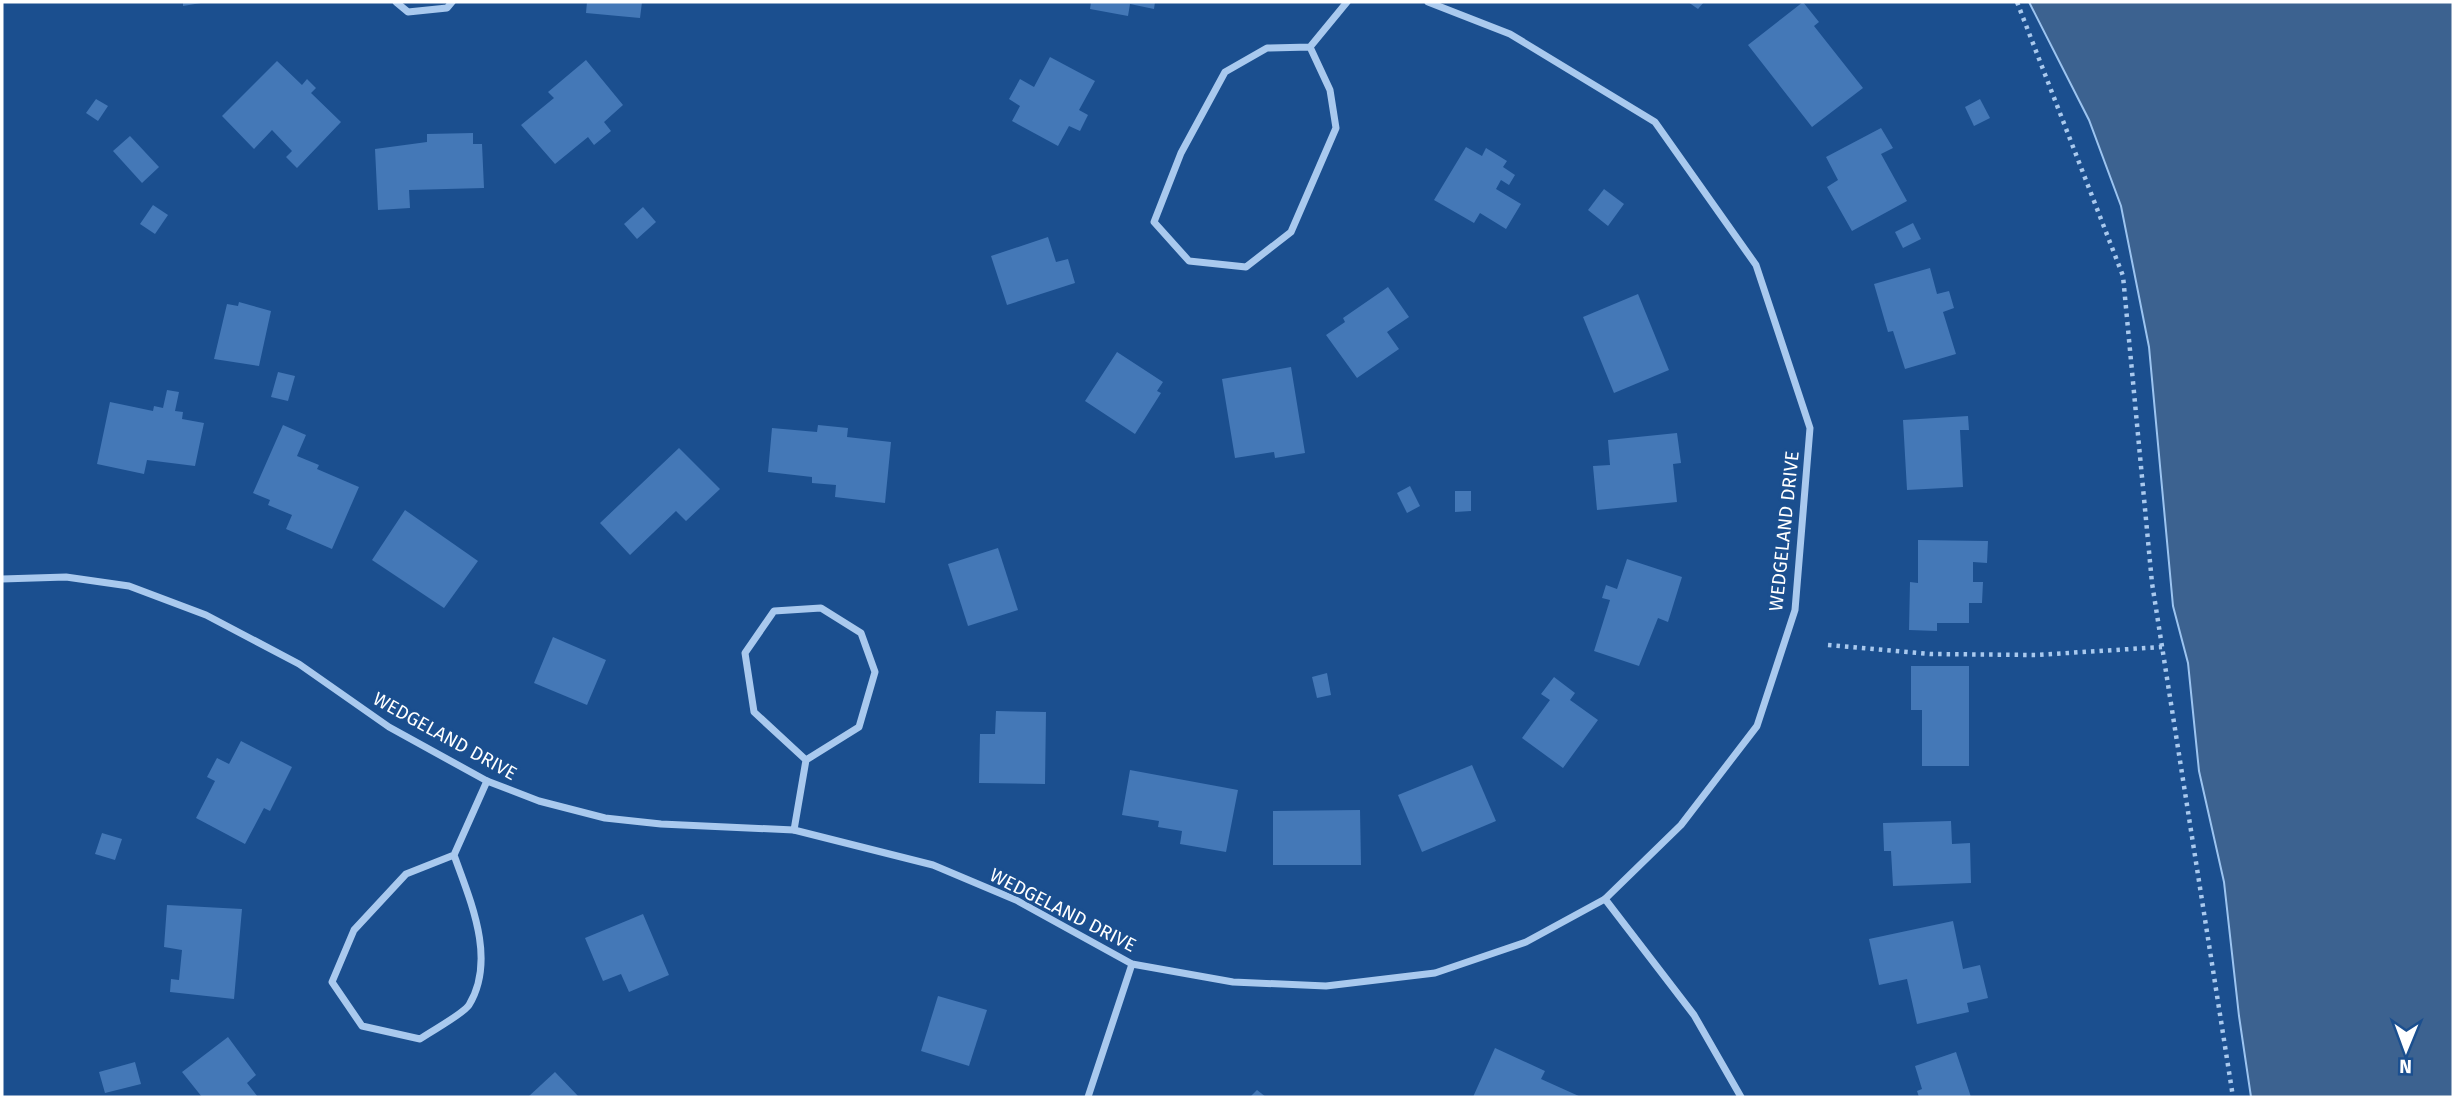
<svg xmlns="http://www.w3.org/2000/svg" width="2455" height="1099" font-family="'Fira Sans',sans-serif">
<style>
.water{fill:#3c6290;stroke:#9cc4f0;stroke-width:2}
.building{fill:#4478b7}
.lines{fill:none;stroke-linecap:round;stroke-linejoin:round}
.path{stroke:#a9c9ee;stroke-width:4.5;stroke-dasharray:3.5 5;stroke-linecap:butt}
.street{stroke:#a9c9ee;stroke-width:7}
.labels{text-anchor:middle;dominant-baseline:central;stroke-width:6;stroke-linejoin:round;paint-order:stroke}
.street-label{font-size:19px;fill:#fff;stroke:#1b4f8f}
</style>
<rect width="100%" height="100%" fill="#1b4f8f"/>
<path class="water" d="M2029,2H2453V1097H2251L2239,1016L2224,882L2199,771L2188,663L2173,606L2149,347L2121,206L2089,120Z"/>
<g class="building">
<path d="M183,2H201V3L183,6Z"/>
<path d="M587,2H642L640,18L586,13Z"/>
<path d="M1091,2H1155L1154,9L1130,4L1128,16L1090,9Z"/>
<path d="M1688,2H1704L1698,9Z"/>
<path d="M1803,2L1819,22L1814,26L1863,88L1812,127L1748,45Z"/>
<path d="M1050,57L1095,81L1079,110L1088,115L1080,131L1069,126L1058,146L1012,121L1020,106L1009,99L1020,79L1034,87Z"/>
<path d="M586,60L623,105L604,122L611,131L594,145L588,137L555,164L521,125L554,98L548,92Z"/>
<path d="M277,61L302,85L307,79L316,88L311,93L341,122L297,168L286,157L292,151L272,130L254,149L222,116Z"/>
<path d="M96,99L108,106L98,121L86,113Z"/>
<path d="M1980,99L1990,118L1974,126L1965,107Z"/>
<path d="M1881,128L1893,148L1881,154L1907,201L1852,231L1827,187L1838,180L1826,157Z"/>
<path d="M473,133V144H482L484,188L409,190L410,208L378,210L375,149L427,142V134Z"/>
<path d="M130,136L159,167L142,183L113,151Z"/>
<path d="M1466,147L1482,156L1486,148L1507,161L1503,167L1515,175L1509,185L1501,180L1496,189L1521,204L1506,229L1480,213L1474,223L1434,200Z"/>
<path d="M1604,189L1624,204L1608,226L1588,210Z"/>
<path d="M153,205L168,215L155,234L140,224Z"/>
<path d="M643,207L656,222L637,239L624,224Z"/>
<path d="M1913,223L1921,239L1903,248L1895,232Z"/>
<path d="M1048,237L1056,262L1068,259L1075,283L1007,305L991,256Z"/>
<path d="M1930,268L1937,294L1949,291L1954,308L1943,312L1956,354L1905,369L1893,331L1888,332L1874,284Z"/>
<path d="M1388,287L1409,317L1387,332L1399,349L1357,378L1326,335L1345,322L1343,318Z"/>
<path d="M1638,294L1669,370L1614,393L1583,317Z"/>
<path d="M239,302L271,311L259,366L214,359L227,304L238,306Z"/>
<path d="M1117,352L1163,382L1157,391L1161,393L1135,434L1085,401Z"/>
<path d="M1291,367L1305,453L1275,458L1274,452L1235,458L1222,379Z"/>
<path d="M278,372L295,376L288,401L271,397Z"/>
<path d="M167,390L179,392L175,411L183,412L182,419L204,423L195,466L147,460L144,474L97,464L110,402L153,411L154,406L163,408Z"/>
<path d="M1968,416L1969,430H1960L1963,487L1907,490L1903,420Z"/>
<path d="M283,425L306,435L297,456L319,465L317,469L359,487L332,549L286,529L292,515L268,505L270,500L253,493Z"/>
<path d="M818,425L848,428L847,437L891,442L885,503L835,497L836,485L812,483V477L768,472L772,428L817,432Z"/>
<path d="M1677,433L1681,463L1673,464L1677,502L1597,510L1593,466L1610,465L1608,440Z"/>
<path d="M679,448L720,489L686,521L676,511L630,555L600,523Z"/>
<path d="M1410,486L1420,506L1407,513L1397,493Z"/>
<path d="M1455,491H1471V511L1455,512Z"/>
<path d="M405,510L478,561L444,608L372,560Z"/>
<path d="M1918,540L1988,541L1987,563L1973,562V582H1983L1982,603H1969V623H1937V631L1909,630L1910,582L1918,583Z"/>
<path d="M998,548L1018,610L968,626L948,564Z"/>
<path d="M1627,559L1682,577L1668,622L1658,618L1639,666L1594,651L1610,600L1602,598L1606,585L1617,589Z"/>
<path d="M553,637L606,660L587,705L534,683Z"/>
<path d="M1911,666H1969V766H1922V710H1911Z"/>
<path d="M1327,673L1331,695L1317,698L1312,677Z"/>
<path d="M1554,677L1575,693L1570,700L1598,720L1563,768L1522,738L1550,700L1541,694Z"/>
<path d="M996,711L1046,712L1045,784L979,783L980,734H995Z"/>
<path d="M241,741L292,767L270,811L264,808L245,844L196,818L215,781L207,777L217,758L229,764Z"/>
<path d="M1472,765L1496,821L1422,852L1398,795Z"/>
<path d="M1130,770L1238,790L1226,852L1180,844L1182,831L1158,827L1159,821L1122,815Z"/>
<path d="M1360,810L1361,865H1273V811Z"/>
<path d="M1951,821L1952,844L1970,843L1971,883L1893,886L1891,851H1884L1883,823Z"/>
<path d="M102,833L122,839L115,860L95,854Z"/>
<path d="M167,905L242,909L234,999L170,992L171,979L179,980L182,950L164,947Z"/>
<path d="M643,914L669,975L629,992L621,974L603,981L585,938Z"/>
<path d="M1953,921L1963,969L1980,965L1988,998L1967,1003L1969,1012L1917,1024L1907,979L1879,985L1869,939Z"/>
<path d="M938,996L987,1010L969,1066L921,1051Z"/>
<path d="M228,1037L256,1075L247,1083L258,1097H202L182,1072Z"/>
<path d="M1495,1048L1545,1071L1541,1079L1581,1097H1473Z"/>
<path d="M1956,1052L1971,1097H1919L1917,1091L1922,1089L1915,1066Z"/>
<path d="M135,1062L141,1084L105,1093L99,1072Z"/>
<path d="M555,1072L579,1097H528Z"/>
<path d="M1257,1090L1266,1097H1250Z"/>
</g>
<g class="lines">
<g class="path">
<path d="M2017,2L2123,276L2152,583L2233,1097"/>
<path d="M1828,645L1930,654L2036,655L2162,647"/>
</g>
<g class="street">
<path d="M396,2L408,12L447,8L452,2"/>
<path d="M1310,47L1330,90L1336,128L1291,232L1246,267L1189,261L1154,222L1181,153L1225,72L1267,48L1310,47L1347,2"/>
<path d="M2,579L66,577L129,586L206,615L299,664L389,727L487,781L539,801L605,818L661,824L794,830L933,865L1016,900L1132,964L1233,982L1326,986L1435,973L1526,942L1605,899L1681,825L1757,726L1795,610L1810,428L1756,265L1655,122L1510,34L1428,2"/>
<path d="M794,830L806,760L859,727L875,672L861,633L821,608L774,611L745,653L754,712L806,760"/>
<path d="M454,855C470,900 497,959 469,1005C462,1015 431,1031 420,1039L362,1026L332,982L354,930L406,874L454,855L487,781"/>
<path d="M1605,899L1694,1015L1741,1097"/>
<path d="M1088,1097L1132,964"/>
</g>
</g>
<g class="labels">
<g class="street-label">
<text transform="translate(1784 531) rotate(-84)">WEDGELAND DRIVE</text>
<text transform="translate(445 736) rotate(29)">WEDGELAND DRIVE</text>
<text transform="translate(1063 910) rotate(27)">WEDGELAND DRIVE</text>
</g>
</g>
<rect width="2455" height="1099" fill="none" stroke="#ffffff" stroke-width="7"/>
<g transform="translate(2406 1050) rotate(181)" stroke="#1b4f8f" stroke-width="5" paint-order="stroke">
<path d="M0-5L12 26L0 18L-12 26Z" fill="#ffffff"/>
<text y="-10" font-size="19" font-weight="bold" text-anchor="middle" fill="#ffffff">N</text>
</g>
</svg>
